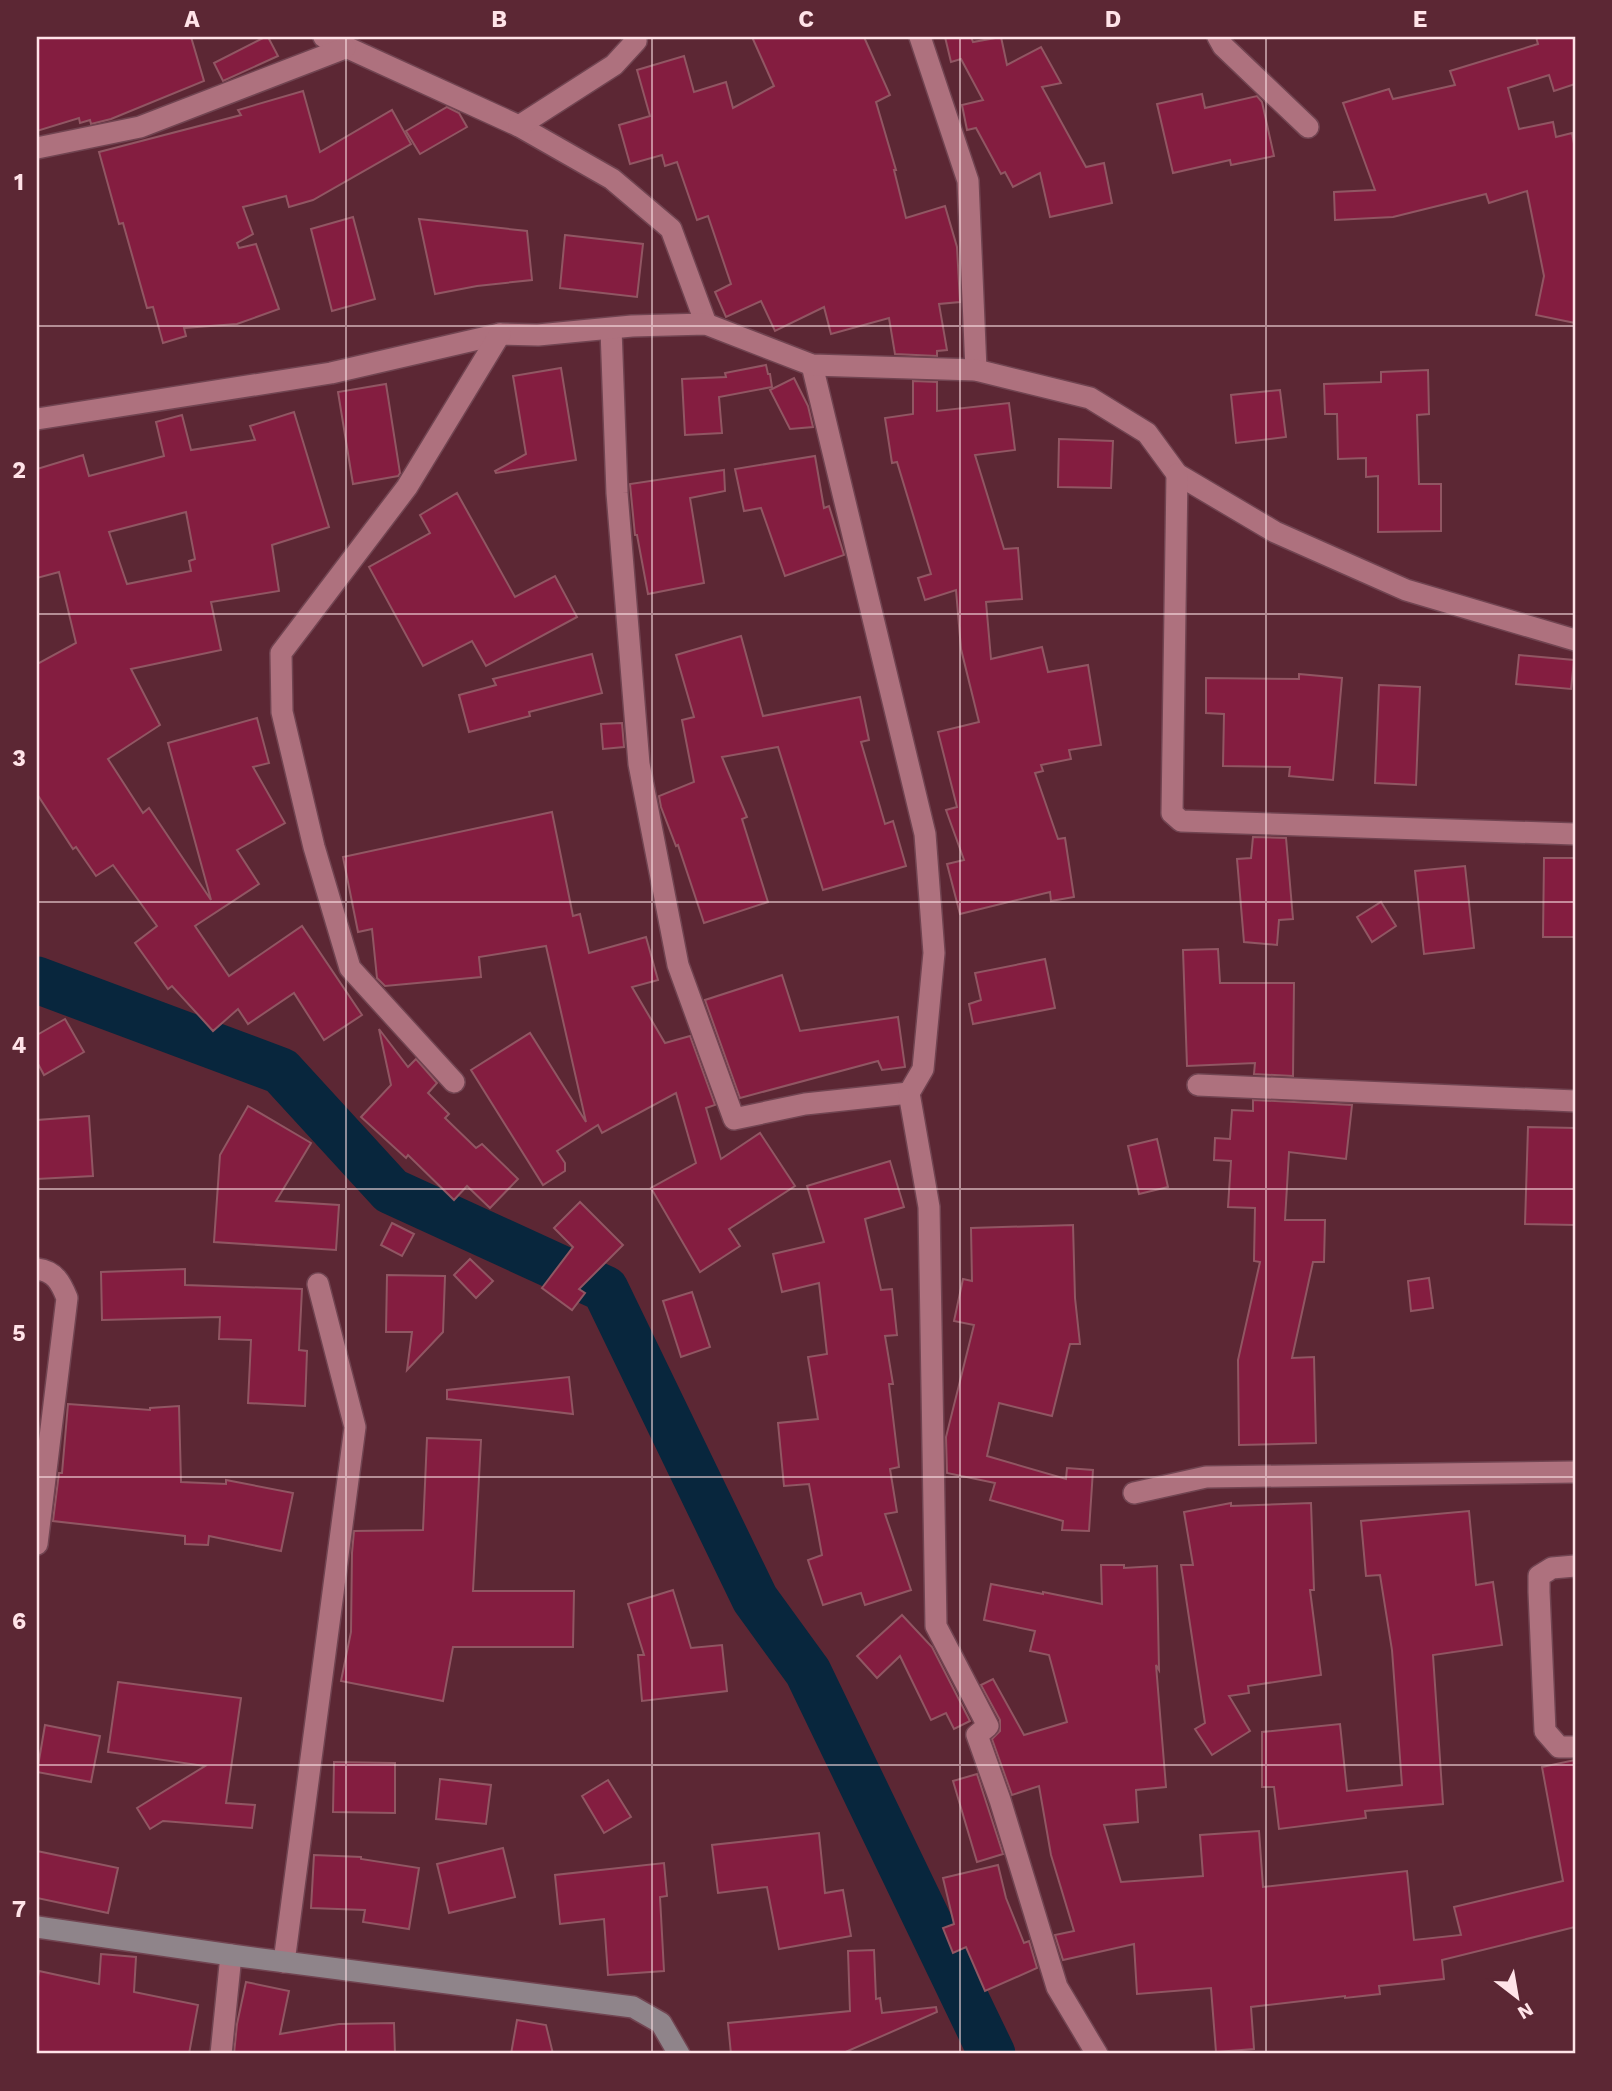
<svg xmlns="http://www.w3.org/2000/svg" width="1612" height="2091" font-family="'Work Sans',sans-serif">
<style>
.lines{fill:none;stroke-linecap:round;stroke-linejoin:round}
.river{stroke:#08263d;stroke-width:47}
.building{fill:#841d40;stroke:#915663;stroke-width:2;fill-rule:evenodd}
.street-casing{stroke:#714451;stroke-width:24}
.secondary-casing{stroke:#714451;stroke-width:24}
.street{stroke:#ae717e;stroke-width:21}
.secondary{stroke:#8f848a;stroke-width:21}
.grid{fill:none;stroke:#ffe3e8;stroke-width:2;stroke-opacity:0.55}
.neatline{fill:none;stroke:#ffe3e8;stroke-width:2.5}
.grid-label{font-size:23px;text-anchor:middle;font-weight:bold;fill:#ffe3e8}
</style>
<rect width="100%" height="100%" fill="#5c2734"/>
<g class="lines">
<path class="river" d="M37,980L281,1071L391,1191L605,1289L755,1599L808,1672L992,2054"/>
</g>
<g class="building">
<path d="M37,37H191L204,81L111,119L91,124L90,120L80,123L79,118L37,131Z"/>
<path d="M265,37H268L278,56L223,81L214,63Z"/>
<path d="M752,37H864L890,95L876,102L896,170H894L906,218L945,206L957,247L960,302L939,304L947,350L937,351V356L895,354L889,318L831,334L824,307L775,331L761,301L726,317L715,292L731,284L708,216L697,220L677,162L665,166L662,155L630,164L619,125L650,116L637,70L684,56L694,92L726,82L733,108L774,86Z"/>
<path d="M945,37H971L973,42L1001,37L1007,65L1041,47L1061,83L1042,87L1086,167L1104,163L1112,203L1050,217L1040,173L1013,187L1005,172L1001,174L976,128L967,130L962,105L983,100L961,59L951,62Z"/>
<path d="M1536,37H1575V84L1554,91L1549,75L1508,88L1519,129L1553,122L1556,137L1572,133L1575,149V323L1536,315L1544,276L1527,191L1489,203L1486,194L1393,217L1335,220L1334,192L1375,190L1343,103L1389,89L1393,99L1455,85L1450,71L1538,44Z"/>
<path d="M303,91L320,152L392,110L411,144L313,200L289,207L286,196L243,207L253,234L237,243L239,248L256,244L279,309L237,324L184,328L186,336L163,343L153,307L147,308L123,223L119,224L99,152L241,115L238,110Z"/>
<path d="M1202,94L1205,108L1257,96L1262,102L1274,156L1231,165L1230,160L1173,173L1157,104Z"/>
<path d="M447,107L459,113L467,127L420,154L406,131Z"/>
<path d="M353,217L375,299L332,311L311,229Z"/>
<path d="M419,219L527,231L532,280L477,286L435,294Z"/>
<path d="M565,235L643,244L637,297L560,288Z"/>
<path d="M766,365L768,374H770L772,387L719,397L722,433L685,435L682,379L726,377L725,373Z"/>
<path d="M561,368L576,460L496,473L495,471L526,454L513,376Z"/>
<path d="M1428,370L1429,414L1417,415L1419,484H1441V531L1378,532V476L1366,477V458L1338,459L1337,414H1325L1324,384L1381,382V372Z"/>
<path d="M794,378L808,406L813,427L790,429L770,390Z"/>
<path d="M913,381L937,382V411L1009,403L1015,450L975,455L1004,549L1018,548L1022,599L986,602L991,659L1042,647L1048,672L1088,665L1101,745L1069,750L1071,759L1041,765L1043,771L1035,773L1058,839L1065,838L1074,897L1051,901L1050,892L960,914L947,864L964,860L946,810L957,807L938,732L979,722L961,649L956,590L925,600L918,578L931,574L897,462L892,463L885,418L913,414Z"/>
<path d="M386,384L400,473L398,476L353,484L338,392Z"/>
<path d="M1280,390L1286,437L1236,443L1231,395Z"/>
<path d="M294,412L329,527L272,545L279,591L211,602L221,650L131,669L160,725L108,759L143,813L149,808L211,900L168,743L257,718L269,763L253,767L285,823L237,850L259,884L195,926L229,976L302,926L362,1015L324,1040L294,993L248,1024L238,1009L213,1031L172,986L168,989L135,943L157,926L113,865L96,876L76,847L73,849L37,794V664L76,643L59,572L37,578V469L83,455L89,476L164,456L156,422L182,415L191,450L255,440L250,426ZM186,512L195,559L189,561L191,571L127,584L109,532Z"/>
<path d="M1059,439L1113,441L1111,488L1058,487Z"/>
<path d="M815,456L824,508L829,506L844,555L785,576L761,508L744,511L735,469Z"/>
<path d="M724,470L725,491L690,498L704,583L648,594L637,535H635L630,484Z"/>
<path d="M457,493L515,597L555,576L577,617L486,666L472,641L423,666L369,567L430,533L420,515Z"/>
<path d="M741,636L763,716L860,697L869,740L861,742L885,824L893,821L906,866L823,890L778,747L722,757L747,817L742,819L768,902L704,923L678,845L676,846L661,807L659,796L694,782L682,720L694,717L676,655Z"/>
<path d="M592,654L602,693L529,712L530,716L469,732L459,695L496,685L493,679Z"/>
<path d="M1519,655L1574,660L1571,689L1516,684Z"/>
<path d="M1299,674L1342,678L1333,780L1289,776L1290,767L1223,766L1224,714L1206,713V678L1299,679Z"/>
<path d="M1379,685L1420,687L1416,785L1375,783Z"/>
<path d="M622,723L624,747L603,749L601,724Z"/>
<path d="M552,812L573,916L580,914L589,953L646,937L658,980L632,987L665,1043L690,1036L715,1105L706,1108L721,1159L760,1133L795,1186L729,1229L740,1246L700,1272L651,1188L696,1163L676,1093L602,1133L598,1125L557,1151L565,1163V1171L543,1185L471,1070L530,1033L586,1122L546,946L479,957L481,977L385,986L377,978L372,929L358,932L343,857Z"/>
<path d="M1253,837L1286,838L1293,919L1279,920L1277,945L1244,942L1237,859L1251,858Z"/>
<path d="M1544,858H1575V937H1543Z"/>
<path d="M1465,866L1474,948L1424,954L1415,871Z"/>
<path d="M1381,902L1396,926L1372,942L1357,917Z"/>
<path d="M1218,949L1220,983H1294L1293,1076L1254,1074L1255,1063L1187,1066L1183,950Z"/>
<path d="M1045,959L1055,1008L973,1024L969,1004L981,1000L975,973Z"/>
<path d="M782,975L800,1031L898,1017L905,1067L882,1070L878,1061L740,1098L705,1000Z"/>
<path d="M65,1019L84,1052L44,1075L37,1062V1035Z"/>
<path d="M379,1029L408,1067L416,1059L437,1083L428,1093L449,1114L445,1118L476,1148L482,1144L518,1179L490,1208L467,1186L454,1200L408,1155L406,1158L361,1117L391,1085Z"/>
<path d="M1253,1100L1352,1105L1346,1159L1289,1152L1285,1220H1325L1324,1262H1313L1292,1358L1314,1357L1316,1443L1239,1445L1238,1360L1260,1262L1254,1261L1255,1208L1228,1207L1231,1161L1214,1160L1215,1138L1230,1139L1232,1110L1253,1111Z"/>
<path d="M248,1106L311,1143L276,1201L339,1205L336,1250L214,1242L220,1155Z"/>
<path d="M89,1116L93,1176L37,1179V1120Z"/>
<path d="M1528,1127L1575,1128L1574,1225L1525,1224Z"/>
<path d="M1157,1139L1168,1187L1139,1194L1128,1146Z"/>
<path d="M890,1161L904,1207L865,1219L881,1290L892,1289L897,1335L885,1336L893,1384H889L899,1467L890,1469L897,1512L885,1514L911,1590L865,1605L861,1593L823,1605L808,1560L822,1555L809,1484L784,1486L778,1423L818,1419L808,1357L827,1354L819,1283L782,1292L773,1254L824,1242L807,1186Z"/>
<path d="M580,1202L623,1245L579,1289L585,1293L572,1310L542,1288L573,1247L554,1228Z"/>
<path d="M392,1223L414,1234L402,1256L381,1245Z"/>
<path d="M1073,1225L1075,1298L1080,1344H1070L1052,1416L999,1403L987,1456L1066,1479L1067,1468L1093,1470L1089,1531L1062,1530L1063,1521L990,1500L995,1483L947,1473L946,1437L974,1325L954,1321L963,1279L972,1281L971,1228Z"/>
<path d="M470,1259L493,1281L476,1298L454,1275Z"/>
<path d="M185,1269V1285L302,1289L299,1350L307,1351L305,1406L248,1403L251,1340L219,1339L220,1317L102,1320L101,1272Z"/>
<path d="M387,1275L445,1276L443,1332L407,1370L412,1332H386Z"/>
<path d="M1429,1278L1433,1308L1411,1311L1408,1281Z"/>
<path d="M692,1292L710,1347L681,1357L663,1301Z"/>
<path d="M569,1377L573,1414L447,1399V1390Z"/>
<path d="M68,1404L150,1410V1408L179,1406L181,1482L226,1484V1480L293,1493L281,1551L209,1536L208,1545L185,1544V1536L53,1521L59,1473H62Z"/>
<path d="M427,1438L481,1440L473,1591H574L573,1647H453L443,1701L341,1681L351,1632L352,1553L354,1531L423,1530Z"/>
<path d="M1231,1503V1506L1311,1503L1314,1590H1310L1321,1675L1248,1686L1249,1693L1229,1696L1250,1731L1212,1755L1195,1729L1205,1723L1181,1565H1193L1184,1512Z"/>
<path d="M1469,1511L1476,1585L1493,1582L1502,1645L1433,1655L1443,1804L1365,1811L1366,1818L1279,1829L1274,1787H1262V1732L1340,1724L1347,1791L1402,1785L1392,1650L1380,1575L1366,1576L1361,1521Z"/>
<path d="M1101,1565H1124V1568L1157,1566L1159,1670L1156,1665L1166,1787L1136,1790L1138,1822L1104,1825L1121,1882L1203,1876L1200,1835L1259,1831L1263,1887L1407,1871L1414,1940L1461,1935L1454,1907L1563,1881L1542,1767L1575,1760V1927L1442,1960L1444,1979L1379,1986L1380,1994L1345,1998V1996L1251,2007L1254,2049L1216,2052L1211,1988L1137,1994L1134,1944L1063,1960L1055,1935L1074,1931L1051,1855L1039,1786L1012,1795L992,1739L1000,1731V1720L981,1685L993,1679L1024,1735L1067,1722L1049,1655L1030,1651L1035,1631L984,1620L991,1584L1043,1594V1592L1102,1604Z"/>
<path d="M673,1590L691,1648L722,1645L727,1691L642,1701L638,1655H644L628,1604Z"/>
<path d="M902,1615L932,1647L970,1721L954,1729L946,1713L931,1720L900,1656L877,1678L857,1656Z"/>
<path d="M118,1682L241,1698L226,1803L255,1805L252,1828L163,1821L150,1829L137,1808L205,1766L108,1752Z"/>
<path d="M45,1725L100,1736L91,1782L37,1772Z"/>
<path d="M334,1762L395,1763V1813L333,1812Z"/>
<path d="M977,1774L1003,1854L977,1862L953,1781Z"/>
<path d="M440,1779L491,1785L486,1824L436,1819Z"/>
<path d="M608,1780L631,1817L604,1833L582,1796Z"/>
<path d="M819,1833L825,1893L843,1890L851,1936L779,1949L767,1887L718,1893L712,1845Z"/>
<path d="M503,1848L515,1897L449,1913L437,1864Z"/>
<path d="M37,1851L118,1868L108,1913L37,1898Z"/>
<path d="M314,1855L361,1857V1859L419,1868L409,1929L363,1922L365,1910L311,1908Z"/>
<path d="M664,1863L667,1896L660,1897L664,1971L608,1975L604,1919L560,1924L555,1875Z"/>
<path d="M998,1865L1006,1898L1024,1943L1029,1941L1037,1968L985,1991L966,1947L953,1953L943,1928L954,1924L943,1878Z"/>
<path d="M874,1950L876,1999L880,1998L882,2013L936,2007L937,2012L841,2054H731L728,2023L850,2011L848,1951Z"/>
<path d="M101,1954L136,1957L134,1992L198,2005L189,2054H37V1983L39,1971L99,1984Z"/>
<path d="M246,1982L289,1991L280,2034L339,2024L394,2023L395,2054H234L237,2024Z"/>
<path d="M517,2020L546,2025L553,2054H511Z"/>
</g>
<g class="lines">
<defs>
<g id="street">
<path d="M324,37L519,126L612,179L671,229L706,324"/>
<path d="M920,37L968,181L976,370"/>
<path d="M1218,37L1223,46L1308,127"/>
<path d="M519,126L614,65L636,41L634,37"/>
<path d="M37,148L140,127L345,48"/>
<path d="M611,329L617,493L639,764L678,965L734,1119L805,1104L909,1093"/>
<path d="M812,365L925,834L934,953L923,1069L909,1093L929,1207L936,1626L988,1726L977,1735L1000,1800L1057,1987L1097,2054"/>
<path d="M37,419L331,373L500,334L538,335L632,326L706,324L812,365L976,370L1090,398L1147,433L1177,474L1275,532L1406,590L1575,640"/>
<path d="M1177,474L1172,813L1181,821L1575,834"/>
<path d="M454,1082L350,968L314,847L282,712L281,653L407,487L500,334"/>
<path d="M1198,1085L1575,1101"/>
<path d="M37,1269C55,1271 61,1283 67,1298L37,1544"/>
<path d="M1134,1493L1206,1477L1575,1472"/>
<path d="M1575,1566L1552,1568L1539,1576V1592L1545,1731L1559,1747H1575"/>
<path d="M284,1962L355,1427L318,1284"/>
<path d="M221,2054L231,1955"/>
</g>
<path id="secondary" d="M37,1927L231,1955L633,2007L661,2023L679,2054"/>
</defs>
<use href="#street" class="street-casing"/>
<use href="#secondary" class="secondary-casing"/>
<use href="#street" class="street"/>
<use href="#secondary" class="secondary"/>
</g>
<path class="grid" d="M346,37V2054M652,37V2054M960,37V2054M1266,37V2054M37,326H1575M37,614H1575M37,902H1575M37,1189H1575M37,1477H1575M37,1765H1575"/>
<rect width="1612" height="2091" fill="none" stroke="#5c2734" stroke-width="77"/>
<g transform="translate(1517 1997) rotate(149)" stroke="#5c2734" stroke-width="5" paint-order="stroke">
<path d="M0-5L12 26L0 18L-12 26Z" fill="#ffe3e8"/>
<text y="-10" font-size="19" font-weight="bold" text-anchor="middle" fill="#ffe3e8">N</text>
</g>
<rect x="38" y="38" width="1536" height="2014" class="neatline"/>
<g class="grid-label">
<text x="192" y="27">A</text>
<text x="499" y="27">B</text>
<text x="806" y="27">C</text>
<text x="1113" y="27">D</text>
<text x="1420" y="27">E</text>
<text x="19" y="190">1</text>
<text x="19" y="478">2</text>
<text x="19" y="766">3</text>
<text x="19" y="1053">4</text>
<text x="19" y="1341">5</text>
<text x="19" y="1629">6</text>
<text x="19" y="1917">7</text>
</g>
</svg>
